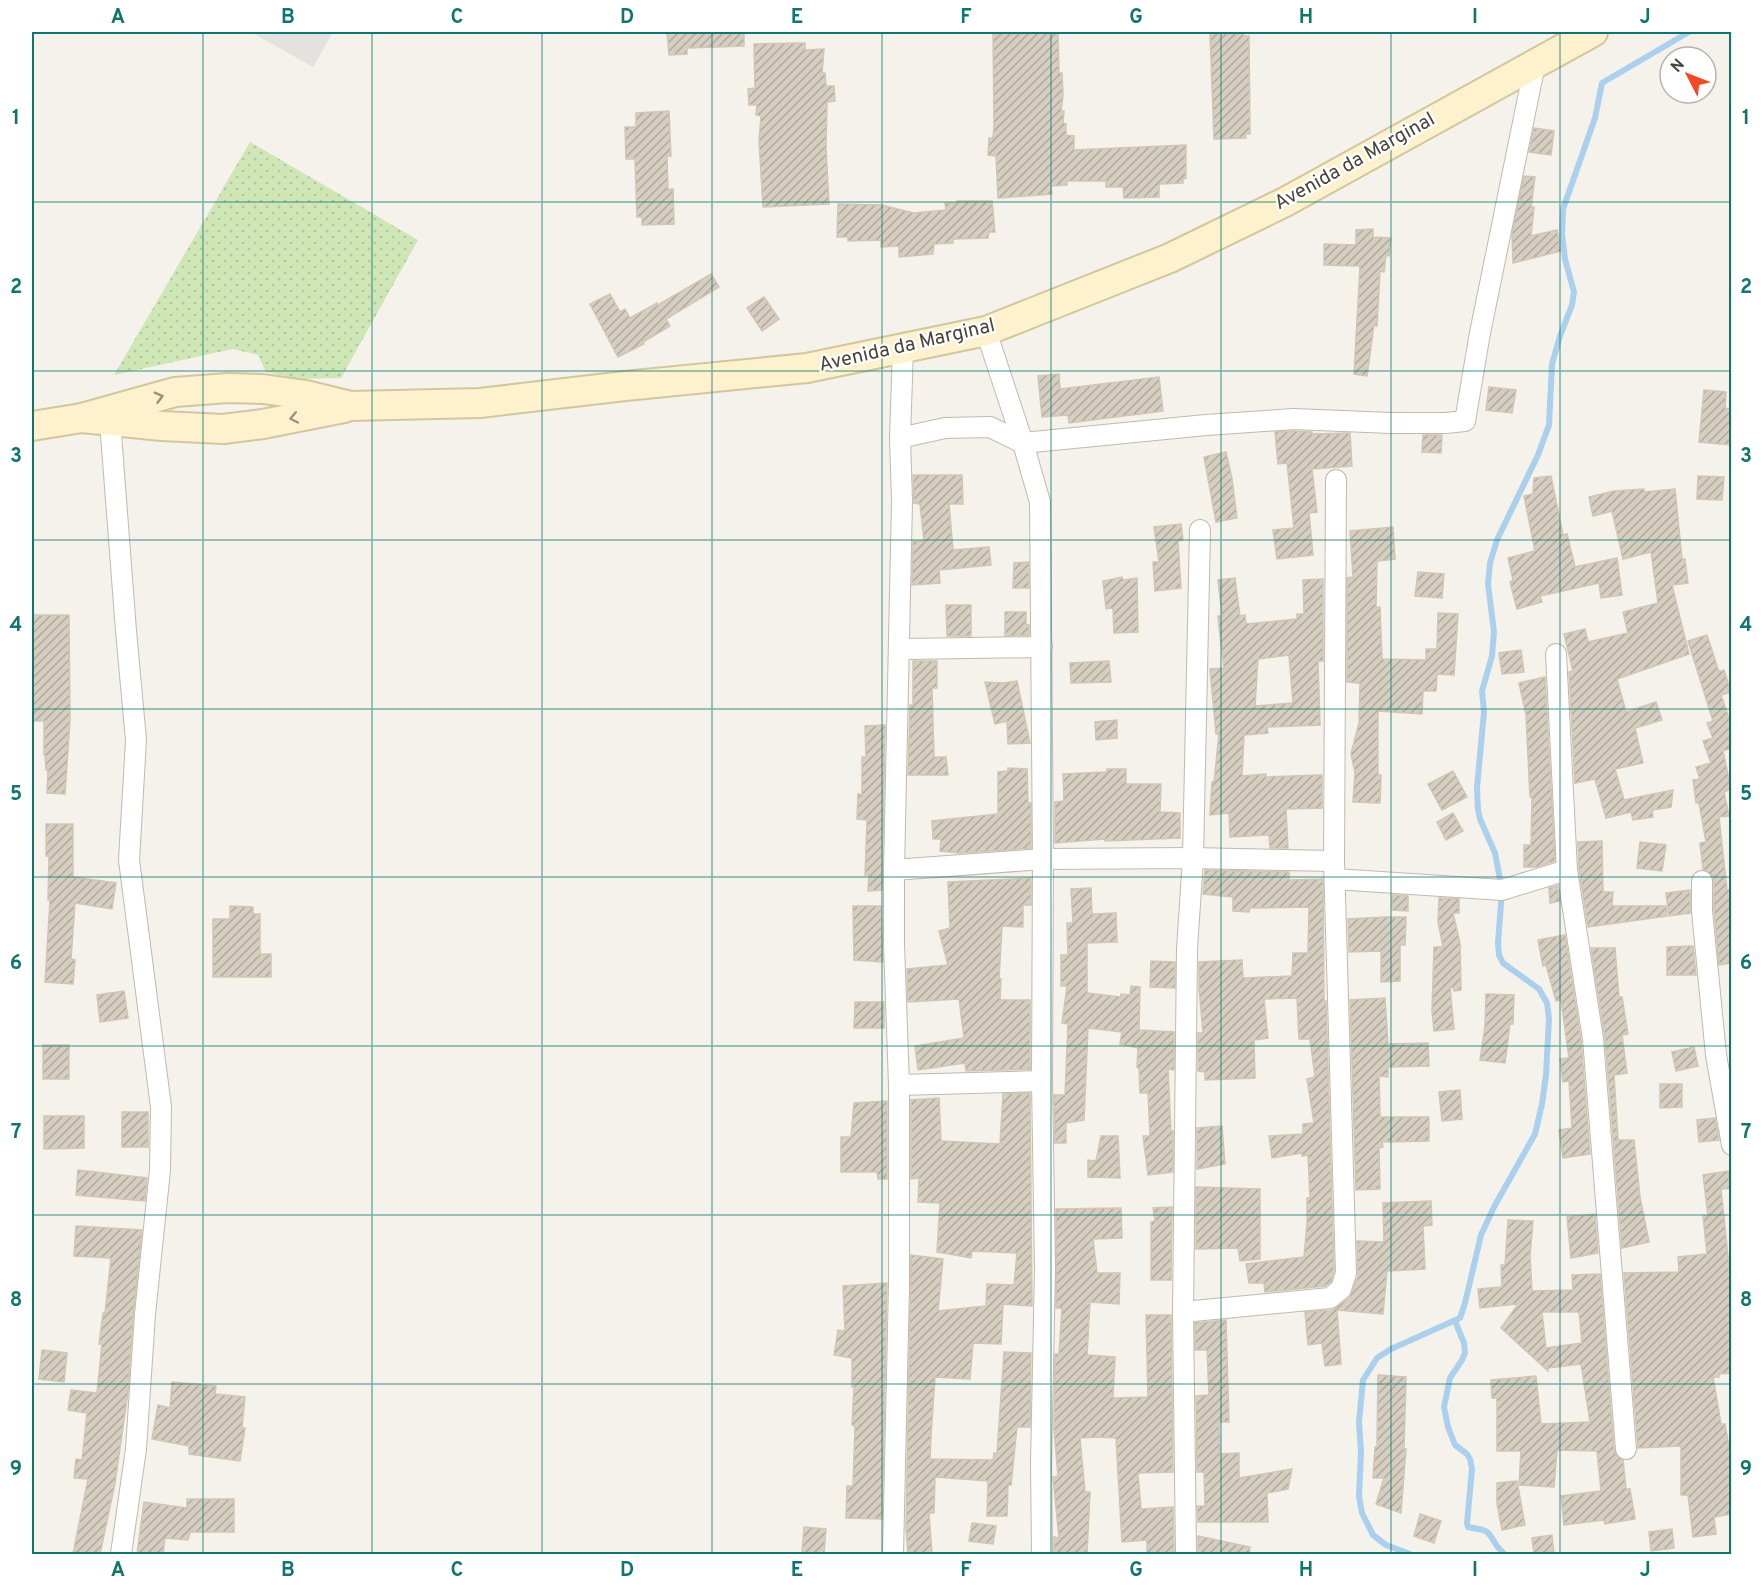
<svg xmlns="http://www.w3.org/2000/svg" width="1763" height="1586" font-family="Overpass,sans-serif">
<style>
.grass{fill:url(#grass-dots)}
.parking{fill:#e4e2df}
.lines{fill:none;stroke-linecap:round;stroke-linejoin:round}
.stream{stroke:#aad0ee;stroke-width:6}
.building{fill:url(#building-hatch);stroke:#d1c6b4;stroke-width:1.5;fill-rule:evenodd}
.street-casing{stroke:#c0baad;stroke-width:22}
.secondary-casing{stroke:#d2c69c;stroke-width:32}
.street{stroke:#fff;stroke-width:20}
.secondary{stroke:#fdf2cd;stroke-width:28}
.oneway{stroke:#9a927c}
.grid{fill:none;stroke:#0f766e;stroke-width:1.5;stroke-opacity:0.55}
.labels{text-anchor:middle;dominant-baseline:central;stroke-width:4.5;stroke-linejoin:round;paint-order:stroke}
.street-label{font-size:20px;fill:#494339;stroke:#fff}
.neatline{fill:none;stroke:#0f766e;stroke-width:2}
.grid-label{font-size:20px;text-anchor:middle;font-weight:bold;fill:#0f766e}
</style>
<defs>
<pattern id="grass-dots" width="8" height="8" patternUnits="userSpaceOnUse" patternTransform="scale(1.5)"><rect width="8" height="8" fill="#cfe7b6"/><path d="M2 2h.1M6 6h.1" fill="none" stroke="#b3c79d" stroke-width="1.8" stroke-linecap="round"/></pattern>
<pattern id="building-hatch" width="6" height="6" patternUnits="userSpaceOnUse" patternTransform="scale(1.5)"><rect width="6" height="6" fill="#d6cec0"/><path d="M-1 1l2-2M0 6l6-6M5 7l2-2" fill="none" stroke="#b0a99d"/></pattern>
</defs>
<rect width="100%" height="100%" fill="#f5f2eb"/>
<path class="grass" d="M250,142L418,240L341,378L300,379L266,372L258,355L233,349L114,375Z"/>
<path class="parking" d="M251,32H333L313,67Z"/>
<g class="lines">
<g class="stream">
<path d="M1455,1321L1464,1343L1465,1353L1462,1360L1450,1378L1444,1407L1448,1427L1455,1445L1467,1454L1470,1459L1472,1469L1467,1523L1468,1527C1485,1531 1486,1527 1495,1543C1497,1548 1502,1550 1504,1554"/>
<path d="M1410,1554L1386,1545L1373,1535L1362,1513L1359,1496L1361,1452L1359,1422L1363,1380L1377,1358L1391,1349L1460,1318L1465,1303L1481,1235L1494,1207L1535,1134L1542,1104L1546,1075L1549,1018L1547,1003L1539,989L1503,963L1499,955L1498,943L1502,890L1495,853L1480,819L1478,810L1477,788L1484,712L1482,691L1492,656L1494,632L1488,584L1490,563L1497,540L1538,455L1549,425L1552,364L1560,336L1572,305L1574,292L1565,259L1562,234L1563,209L1595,118L1602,83L1689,32"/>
</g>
</g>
<g class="building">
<path d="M667,32H744V46L687,48V54L669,55Z"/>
<path d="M993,32H1058L1059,73H1062L1063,95L1061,111H1064L1063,123L1066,124V135L1074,136V150L1186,145V178L1183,179V183L1159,184V197L1124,198L1123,187H1106V181H1067V185L1051,186L1052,194L998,198L996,156L988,155L989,138H993L994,126Z"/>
<path d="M1211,32H1243L1244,36H1249L1250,134H1245L1246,138L1214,139L1210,34Z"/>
<path d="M805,43V50L824,49L822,73H825L826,86H834L835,101L827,102L826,148L829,204L763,207L759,141L761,116L756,115L757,105H749L748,89L755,88L754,44Z"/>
<path d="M669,111L671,156H667L668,190L673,189L674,224L642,225V217H637L635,159H626L625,127H636V113Z"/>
<path d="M1534,128L1554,131L1551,155L1529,152Z"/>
<path d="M1524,176L1535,177L1531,207H1534L1531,236L1557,230L1561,251L1513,263L1512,234Z"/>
<path d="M957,201H992L995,232H989L988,238L953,239V243L934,244L933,254L899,257V246L881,247V240L848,241V237H837L838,204L882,205L913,213L946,210L945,203H957Z"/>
<path d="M1373,229V237L1391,238L1389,256L1386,255L1384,272L1380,271L1377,326L1374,325L1367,376L1354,374L1360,266L1324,265V244L1356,245V230Z"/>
<path d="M711,274L719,287L666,319L670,326L643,342L644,344L618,357L590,304L610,294L620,312L625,309L630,318L657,303L658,305Z"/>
<path d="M764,297L779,319L762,331L747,308Z"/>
<path d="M1059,374L1060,389L1159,377L1163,411L1069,423L1068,415L1042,417L1038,376Z"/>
<path d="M1489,387L1516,390L1512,413L1486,410Z"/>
<path d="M1704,390L1726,392L1725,408L1731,409V445L1699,442Z"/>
<path d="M1294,431L1312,432V434L1350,433L1352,466L1312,469L1317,512L1309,513L1313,555L1277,559L1273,530L1294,528L1287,463L1278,464L1275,432Z"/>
<path d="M1423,435H1442L1441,453L1422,452Z"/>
<path d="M1226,452L1232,479L1237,518L1216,522L1204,457Z"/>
<path d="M913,475H962L963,504H949L953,550L989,547L991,565L939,570L940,583L912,585L913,541H924L920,504L914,503Z"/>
<path d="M1551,476L1563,535L1567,534L1575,567L1617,558L1622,595L1601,598L1599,583L1540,596L1542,602L1517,609L1510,582L1513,580L1508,558L1535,551L1524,496L1533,494L1534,478Z"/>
<path d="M1698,476L1724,477L1722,500L1697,499Z"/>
<path d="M1644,489V492L1675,489L1682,559H1685L1688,583L1672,585L1689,654L1617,679L1626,712L1656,702L1662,720L1635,728L1643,763L1615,769L1624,800L1673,790L1671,807L1652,810L1653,817L1633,820L1631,812L1606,818L1595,779L1575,783L1569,672L1573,671L1564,634L1585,629L1588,642L1628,633L1623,612L1658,603L1651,552L1623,559L1612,511L1593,516L1589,497L1614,491Z"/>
<path d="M1181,524L1183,540L1178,541L1181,588L1155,591L1153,562H1159L1154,527Z"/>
<path d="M1393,527L1395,559L1377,561L1376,608L1380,607L1382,659L1426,660V649H1437L1438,613L1458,614L1454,675L1437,674L1436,691H1423L1422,714L1378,711V775H1381L1380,803L1353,802L1355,773L1351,754L1359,723L1360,683L1347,682V578L1353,577L1350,531Z"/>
<path d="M1029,562V588H1013L1014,563Z"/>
<path d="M1418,572L1444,574L1442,598L1415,596Z"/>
<path d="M1122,577L1123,580L1137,578L1138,632L1114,633L1113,608L1106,609L1103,581Z"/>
<path d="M1235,578L1240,616L1245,615L1246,624L1297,619V614H1304L1303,580L1323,579V661H1318L1320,725L1267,727L1268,733L1244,735L1242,776L1266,774V777L1322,775V808L1286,809L1288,848H1270L1269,835L1230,837L1229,813L1210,815L1212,782H1214L1219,734H1216L1210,669L1224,668L1218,618V616H1222L1218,580ZM1289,655L1293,703L1255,706L1258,659Z"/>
<path d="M946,605H971V636H947Z"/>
<path d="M1005,612H1026V625H1029V635L1005,636Z"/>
<path d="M32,615H69L70,720L65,794L47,793L48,770H46L45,755H44V721H32Z"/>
<path d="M1707,635L1719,672L1724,670L1731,692L1721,695L1731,724V748L1723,751L1731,789L1724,792L1729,816L1719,817L1727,890L1731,889V963L1719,965L1714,910V880L1712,875L1703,869L1700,843L1706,842L1699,803H1696L1693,780L1700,779L1696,767L1711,763L1703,741L1713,738L1707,723L1713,721L1688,641Z"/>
<path d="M1521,650L1524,672L1502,674L1499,653Z"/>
<path d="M913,661H937V688H932L934,757H946L948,775H908L910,705H913Z"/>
<path d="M1109,661L1111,682L1071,683L1070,663Z"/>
<path d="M1545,677L1555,861L1536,867H1524V845H1531L1532,797H1530L1526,715L1519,683Z"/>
<path d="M1017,681L1030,743L1008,744L1007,721L995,724L985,682L1003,683Z"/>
<path d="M1117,720V738L1096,740L1095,722Z"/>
<path d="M885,725L882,890L868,891L869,875H865L867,820L857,819L858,794L862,795V757H866L865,726Z"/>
<path d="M1008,768L1027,769L1028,803H1031V848L960,853L940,851L941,839H933L932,821L998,814V772L1008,771Z"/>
<path d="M1107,769H1126V784H1161L1160,812L1180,813V838L1105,841V839L1055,843V802L1064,801L1063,774L1107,772Z"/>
<path d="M1453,771L1467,797L1442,810L1428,784Z"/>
<path d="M1453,813L1463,831L1446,840L1437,822Z"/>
<path d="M46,824H73V877L116,883L112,909L75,903L71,959L75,960L73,984L45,982L50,900H48L49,856H46Z"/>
<path d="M1602,841L1603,892H1613L1612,906H1666L1667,916L1588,927L1579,869L1578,842Z"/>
<path d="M1640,842L1666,845L1662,871L1637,868Z"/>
<path d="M1205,870L1289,872V880L1323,879L1324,1001H1326L1334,1271L1331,1282L1325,1286L1265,1292L1264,1283H1249L1246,1264L1304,1257L1307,1223V1198H1310L1308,1155L1302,1156V1153L1272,1158L1269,1136L1303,1134V1124L1314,1123L1307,1079L1315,1077L1310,1039H1299L1297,998L1264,999L1268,1038L1254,1040L1255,1078L1205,1080V1072L1198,1071V1033H1203L1199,988V962L1242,960L1243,978L1292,976L1293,953H1308L1309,907L1250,908L1249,912L1233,911V897L1203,894Z"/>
<path d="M1031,878V905H1023V927L1002,926L999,979H1001L1000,1000H1030V1069L966,1071L965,1063L918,1070L915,1046L964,1038L959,999L908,1002L907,969L948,965L939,931L950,928L948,882Z"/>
<path d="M1557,886L1560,901L1550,903L1549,888Z"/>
<path d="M1091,888L1092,914L1116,913L1117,942L1087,943V993L1121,997V994L1130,995L1131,986L1140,987L1139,1030L1174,1032V1070L1168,1069L1171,1131H1173V1172L1148,1175L1143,1136H1150L1148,1093H1140L1139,1068L1137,1067L1138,1048L1120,1044L1122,1032L1088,1028L1084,1120L1066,1123V1143H1055L1054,1095H1065L1068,1024L1062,1023L1067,986H1061V955H1068L1067,923H1073L1071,889Z"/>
<path d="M1690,890V913L1669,916L1666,893Z"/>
<path d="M1392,895L1408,896V911L1392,910Z"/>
<path d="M1439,898L1459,899V913H1453L1460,943L1461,990L1454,991L1453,988L1450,987L1454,1029L1434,1031L1432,1011L1434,947H1443L1438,922Z"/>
<path d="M230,906L253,907V914H260V954H271V977H213V919H230Z"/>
<path d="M853,906H881L883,962L854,960Z"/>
<path d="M1385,917H1406L1405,945H1400V981L1381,982V951L1349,952L1348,919Z"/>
<path d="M1565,935L1581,1040L1590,1154L1563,1158L1559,1130L1572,1128L1569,1081L1563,1082L1560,1059L1569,1058L1561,1000L1556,1001L1546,965L1543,966L1538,940Z"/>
<path d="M1693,946L1696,975H1667V947Z"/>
<path d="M1591,948H1615L1619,997H1622L1628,1034L1622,1035L1627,1073L1614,1075L1618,1140H1634L1640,1197L1649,1242L1622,1248L1605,1038Z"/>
<path d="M1151,961L1175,962V988L1150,987Z"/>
<path d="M124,991L128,1018L100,1022L97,995Z"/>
<path d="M1486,994L1514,995L1513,1024H1510L1505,1063L1480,1060L1485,1026Z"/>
<path d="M1385,998L1388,1044L1428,1043L1429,1066L1388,1067V1077L1379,1076L1380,1117H1429V1141L1382,1142L1383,1147L1379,1148L1380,1189L1356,1190L1350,1000Z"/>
<path d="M855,1002H884V1028H854Z"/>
<rect x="43" y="1045" width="26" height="34"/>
<path d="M1694,1047L1698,1066L1676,1071L1672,1052Z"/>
<path d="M1660,1084H1682V1107L1660,1108Z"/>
<path d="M1460,1090L1462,1119L1442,1121L1439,1092Z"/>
<path d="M1030,1093L1032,1306L1003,1304L1001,1344L973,1343L970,1379L935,1377L931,1436L930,1459L993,1460L994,1453H997L1004,1352L1031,1353L1030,1427H1017L1011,1485H1008L1007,1516H987L988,1481L935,1477L934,1513H929L932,1554H908L906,1528L911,1255L943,1259L938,1311L986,1306L987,1284L1014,1285L1017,1253L972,1251L971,1258L937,1252L940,1203L918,1202L919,1178L911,1179V1100L939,1098L941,1141L1000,1144L1003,1094Z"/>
<path d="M887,1101V1179H878L877,1172H841V1137H851L854,1103Z"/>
<rect x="122" y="1112" width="26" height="35"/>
<path d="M44,1116H84V1148L44,1149Z"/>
<path d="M1715,1118L1719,1140L1699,1142L1697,1120Z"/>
<path d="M1222,1126L1225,1164L1197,1169V1128Z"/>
<path d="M1101,1136H1118L1120,1178L1088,1177V1160L1096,1161Z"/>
<path d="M78,1170L147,1178L145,1201L76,1195Z"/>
<path d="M1728,1171L1731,1188L1721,1189L1731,1285V1373L1719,1374V1377H1713L1721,1424H1725L1729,1447L1731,1446V1514L1714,1517L1716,1534L1693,1537L1688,1495H1681V1446L1638,1448L1624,1273L1679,1272L1678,1257L1707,1254L1703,1216H1708L1703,1175Z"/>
<path d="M1196,1187L1260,1189V1259L1240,1261L1238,1248L1196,1249Z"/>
<path d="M1431,1201L1432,1225L1423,1226L1425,1269L1387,1271L1383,1314L1337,1310L1341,1364L1325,1366L1322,1343L1308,1345L1305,1312L1332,1310L1349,1298L1358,1276L1357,1241L1384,1242L1383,1203Z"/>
<path d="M1172,1207L1171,1280H1151V1222L1155,1221L1153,1208Z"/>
<path d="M1121,1208L1122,1238L1093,1239L1097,1273H1120L1119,1304L1090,1302L1087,1355L1115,1357L1113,1398L1148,1397L1146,1315H1171L1173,1472L1138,1473L1141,1509L1173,1507L1174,1554H1147V1540L1122,1542L1116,1438L1098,1437L1080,1438L1085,1492H1090L1087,1554H1054V1537L1059,1538L1053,1477L1058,1476L1054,1429L1055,1354H1059L1062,1308H1056V1209Z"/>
<path d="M1595,1214L1598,1253L1571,1258L1567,1217Z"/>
<path d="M1508,1220L1533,1221L1530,1256L1532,1291L1573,1290L1572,1275L1600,1274L1614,1450L1617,1456L1623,1460L1626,1489H1630L1635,1519L1605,1524L1604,1520L1564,1525L1561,1496L1601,1491L1597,1451L1557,1450L1554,1487L1519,1485L1521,1451H1497V1398H1492L1491,1380L1536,1376L1541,1424L1590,1422L1581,1364L1548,1368V1371L1501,1328L1518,1304L1480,1308L1478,1289L1502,1287L1501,1265H1505ZM1542,1312H1579L1582,1343L1546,1348Z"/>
<path d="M76,1226L142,1230L133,1317L128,1392L115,1483L100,1554H73L88,1479L74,1478L76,1459L82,1460L87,1413L68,1410L71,1390L97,1393L102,1344H99L103,1313H105L111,1258L74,1256Z"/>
<path d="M887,1283L882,1519L846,1518L847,1486H853L855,1426L852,1425L854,1387H852V1358L834,1355L838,1330L845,1331L843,1286Z"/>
<path d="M1226,1320L1229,1422H1219L1220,1454L1239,1453V1478L1292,1469L1288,1489L1267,1493L1268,1522H1198L1197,1506H1205L1204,1472H1197L1196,1396L1209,1395L1207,1350H1195V1323Z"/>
<path d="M42,1350L67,1353L64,1382L39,1379Z"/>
<path d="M1378,1375L1406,1377L1404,1449H1406L1401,1513L1376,1504L1384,1478H1373L1375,1447H1377Z"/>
<path d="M172,1382L216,1386L215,1394L245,1397L242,1428H245L240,1461L189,1454V1446L152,1439L158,1405L170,1408Z"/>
<path d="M1517,1481L1525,1525L1502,1530L1497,1504V1483Z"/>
<path d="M187,1499H234V1532H190L188,1540L165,1538L163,1554H137L144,1502L187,1508Z"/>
<path d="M1420,1514L1441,1521L1434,1543L1414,1536Z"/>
<path d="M972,1523L996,1526L993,1544L969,1541Z"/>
<path d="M804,1527L826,1529L824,1554L802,1553Z"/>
<path d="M1672,1529L1674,1548L1651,1551L1649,1532Z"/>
<path d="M1552,1535L1554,1554H1534L1532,1538Z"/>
<path d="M1198,1536L1250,1547L1249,1554H1198Z"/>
</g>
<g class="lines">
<defs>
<g id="street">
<path d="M986,331L1023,443L1040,502L1043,859L1042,1081L1045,1269L1041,1464L1042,1554"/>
<path d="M903,348L900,438L945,428L990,427L1023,443L1206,425L1294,419L1391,423H1446L1465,421L1480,333L1535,64"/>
<path d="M110,421L126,631L136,740L129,860L161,1107L160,1170L145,1314L136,1449L121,1554"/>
<path d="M900,647L904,649L1042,647"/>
<path d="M1556,654L1567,870L1593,1039L1626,1449"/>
<path d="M894,870L1043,859L1193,858L1334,861"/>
<path d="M1335,879L1502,890L1567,870"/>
<path d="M1702,881V911L1716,1055L1732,1145"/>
<path d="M899,1085L1042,1081"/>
<path d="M1183,1312L1330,1298L1341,1289L1346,1273L1334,861L1336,480"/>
<path d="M893,1554L899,1286V1085L894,944V870L902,501L900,438"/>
<path d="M1186,1554L1183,1312L1187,949L1193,858L1200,530"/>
</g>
<g id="secondary">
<path d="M82,418L175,392L228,388L263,389L306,395L351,406L480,403L625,386L807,368L986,331L1170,258L1285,202L1593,32"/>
<path d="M32,426L82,418L162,426L223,429L263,424L344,408"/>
</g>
</defs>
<use href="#street" class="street-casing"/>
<use href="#secondary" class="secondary-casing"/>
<use href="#street" class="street"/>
<use href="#secondary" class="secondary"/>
</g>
<defs><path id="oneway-chevron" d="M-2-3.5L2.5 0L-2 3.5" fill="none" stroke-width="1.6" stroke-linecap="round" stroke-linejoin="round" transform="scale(1.5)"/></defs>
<g class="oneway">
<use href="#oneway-chevron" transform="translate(159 397) rotate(-15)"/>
<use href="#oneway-chevron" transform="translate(294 418) rotate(168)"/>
</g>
<path class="grid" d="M203,32V1554M372,32V1554M542,32V1554M712,32V1554M882,32V1554M1051,32V1554M1221,32V1554M1391,32V1554M1560,32V1554M32,202H1732M32,371H1732M32,540H1732M32,709H1732M32,877H1732M32,1046H1732M32,1215H1732M32,1384H1732"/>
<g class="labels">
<g class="street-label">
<text transform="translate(1355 162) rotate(-29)">Avenida da Marginal</text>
<text transform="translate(907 346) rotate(-13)">Avenida da Marginal</text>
</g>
</g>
<rect width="1763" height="1586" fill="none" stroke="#ffffff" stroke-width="66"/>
<g transform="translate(1688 75) rotate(312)"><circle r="28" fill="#ffffff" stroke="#b6b4b0" stroke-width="1.5"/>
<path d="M0-4.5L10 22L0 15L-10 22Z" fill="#f14a25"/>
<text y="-9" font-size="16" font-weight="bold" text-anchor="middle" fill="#494339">N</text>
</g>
<rect x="33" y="33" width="1697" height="1520" class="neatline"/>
<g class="grid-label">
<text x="118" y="23">A</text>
<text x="288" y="23">B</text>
<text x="457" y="23">C</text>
<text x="627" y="23">D</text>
<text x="797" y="23">E</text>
<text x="966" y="23">F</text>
<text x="1136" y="23">G</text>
<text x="1306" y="23">H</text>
<text x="1475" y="23">I</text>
<text x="1645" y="23">J</text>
<text x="16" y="124">1</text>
<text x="1746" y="124">1</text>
<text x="16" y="293">2</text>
<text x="1746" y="293">2</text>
<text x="16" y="462">3</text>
<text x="1746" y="462">3</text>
<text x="16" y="631">4</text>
<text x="1746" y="631">4</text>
<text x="16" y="800">5</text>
<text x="1746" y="800">5</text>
<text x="16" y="969">6</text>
<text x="1746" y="969">6</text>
<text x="16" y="1138">7</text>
<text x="1746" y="1138">7</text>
<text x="16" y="1306">8</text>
<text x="1746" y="1306">8</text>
<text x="16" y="1475">9</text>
<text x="1746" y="1475">9</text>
<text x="118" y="1576">A</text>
<text x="288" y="1576">B</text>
<text x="457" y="1576">C</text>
<text x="627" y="1576">D</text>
<text x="797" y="1576">E</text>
<text x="966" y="1576">F</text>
<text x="1136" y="1576">G</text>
<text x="1306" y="1576">H</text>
<text x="1475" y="1576">I</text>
<text x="1645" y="1576">J</text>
</g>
</svg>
